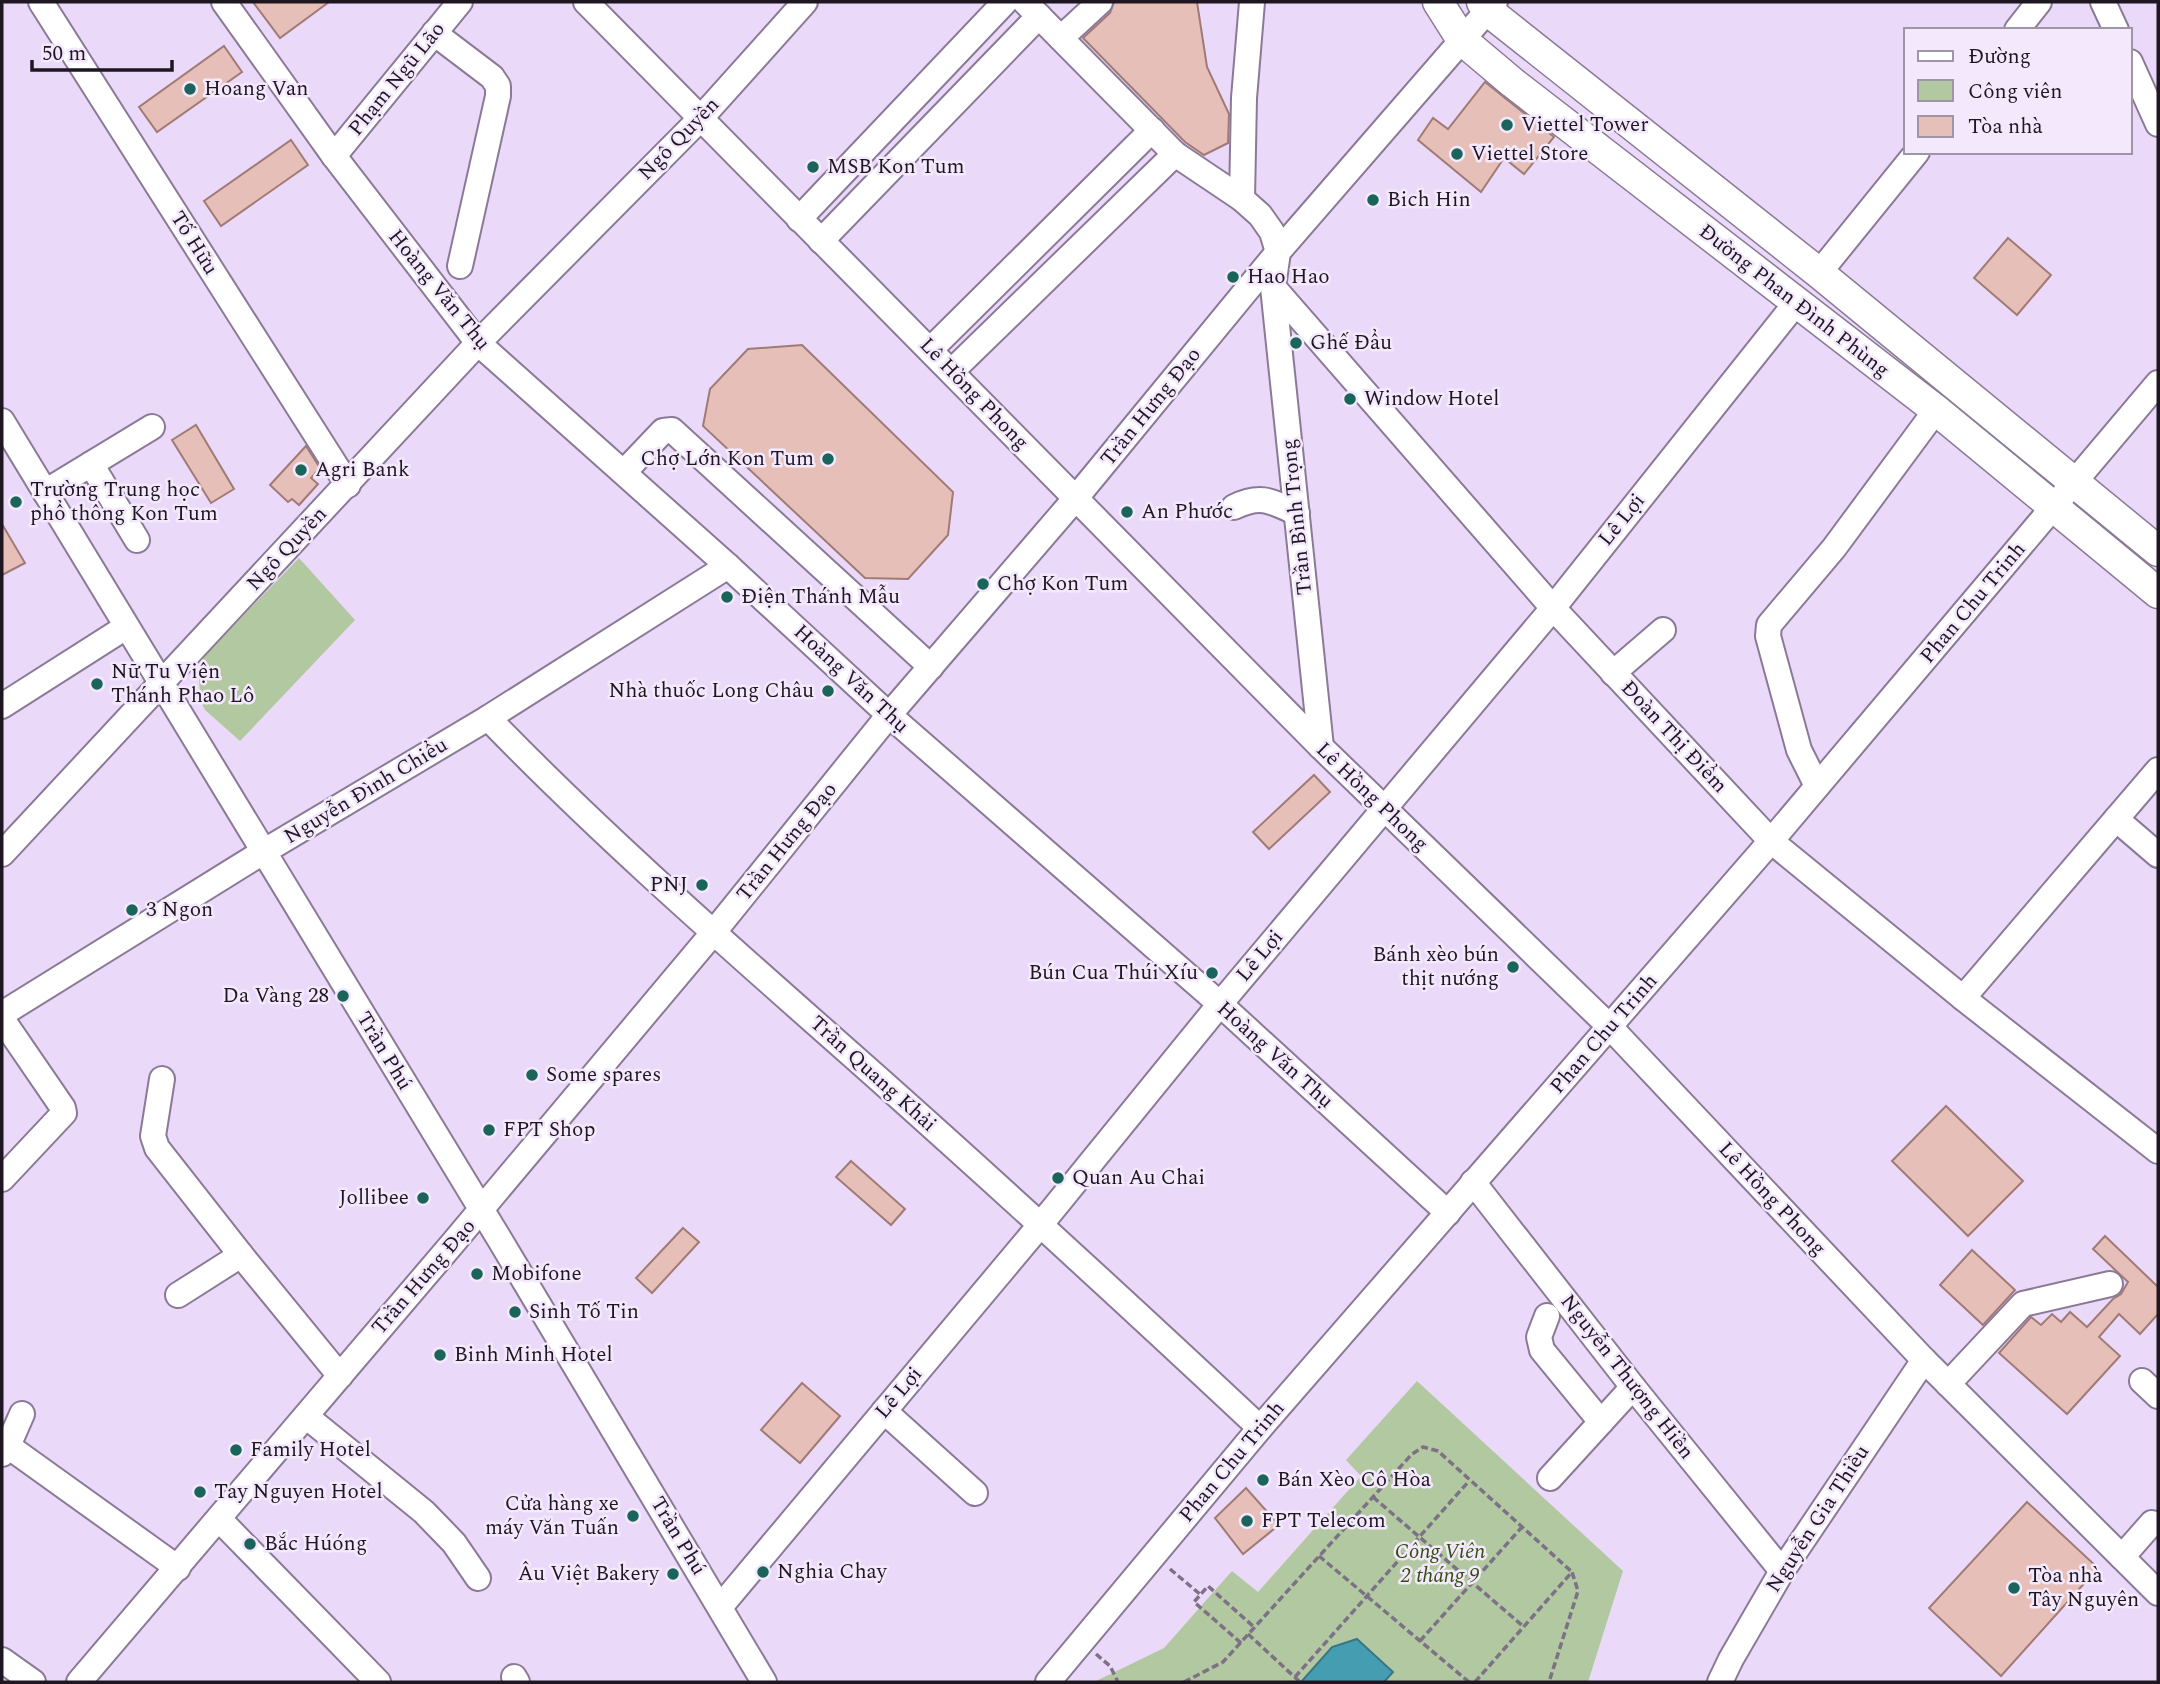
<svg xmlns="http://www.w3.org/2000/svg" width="2160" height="1684" font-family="Spectral,serif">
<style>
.green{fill:#b2c8a0}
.water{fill:#449db1;stroke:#397586;stroke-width:2}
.building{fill:#e7bfb9;stroke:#a07b76;stroke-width:2}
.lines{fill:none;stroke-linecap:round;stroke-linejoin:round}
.minor-casing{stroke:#8b7a97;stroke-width:28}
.major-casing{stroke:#8b7a97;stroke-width:33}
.path{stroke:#7d7186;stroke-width:3.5;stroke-dasharray:7 3.5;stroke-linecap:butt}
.minor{stroke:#fff;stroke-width:24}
.major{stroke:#fff;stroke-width:30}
.poi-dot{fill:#1a645c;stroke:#f4e9fc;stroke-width:2.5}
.labels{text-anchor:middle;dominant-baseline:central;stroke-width:5;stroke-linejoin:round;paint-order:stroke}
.street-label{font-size:21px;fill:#1e1722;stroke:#f4e9fc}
.poi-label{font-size:21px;fill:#1e1722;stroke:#f4e9fc;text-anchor:start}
.park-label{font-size:21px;font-style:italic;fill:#314d0d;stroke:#f4e9fc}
</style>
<rect width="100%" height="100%" fill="#ebd9f9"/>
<g class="green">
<path d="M299,558L355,620L240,741L205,710L201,702L199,680L203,657Z"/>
<path d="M1417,1381L1623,1571L1588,1682H1094L1164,1648L1232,1571L1258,1592L1361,1476L1346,1460Z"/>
</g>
<path class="water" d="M1357,1639L1393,1672L1384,1682H1301L1332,1647Z"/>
<g class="building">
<path d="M253,2H329L280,38Z"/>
<path d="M1114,2H1197L1207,67L1229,114L1228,143L1204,155L1185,142L1083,38L1110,13Z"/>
<path d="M224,46L242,72L157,132L139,107Z"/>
<path d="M1485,82L1554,137L1524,174L1504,158L1481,192L1418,140L1433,118L1448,129Z"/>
<path d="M291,140L308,165L221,226L204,201Z"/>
<path d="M2008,238L2051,275L2017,315L1974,278Z"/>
<path d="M802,345L953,492L948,535L908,579L865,578L703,426L710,389L748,349Z"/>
<path d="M196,425L234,489L211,503L172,440Z"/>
<path d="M306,446L320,468L311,478L318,484L299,505L292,499L288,502L270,485Z"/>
<path d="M2,524L25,563L2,575Z"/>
<path d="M1314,775L1330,792L1269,849L1253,832Z"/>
<path d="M1946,1106L2023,1181L1968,1236L1892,1161Z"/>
<path d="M851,1161L905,1209L891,1225L836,1177Z"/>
<path d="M683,1228L699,1242L652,1293L636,1278Z"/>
<path d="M2105,1236L2158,1287V1314L2140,1334L2119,1314L2099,1337L2120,1356L2067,1414L1999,1353L2031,1317L2041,1325L2052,1314L2061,1322L2070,1312L2087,1327L2113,1299L2121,1294L2128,1282L2093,1249Z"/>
<path d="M1972,1250L2015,1290L1983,1325L1940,1285Z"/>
<path d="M802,1383L840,1416L800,1463L761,1430Z"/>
<path d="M1246,1488L1279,1525L1243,1554L1215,1518Z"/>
<path d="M2027,1502L2098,1568L2001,1676L1929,1608Z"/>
</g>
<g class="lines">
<defs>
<g id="minor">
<path d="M41,2L348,485"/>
<path d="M224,2L334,156L478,343L728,566L889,715L1220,1004L1448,1213"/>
<path d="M586,2L1321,747L1610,1027L1924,1360L2158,1593"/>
<path d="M1025,2L1175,154L1242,199L1260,215L1272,232L1278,252L1273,287L1553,608L1771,841L1963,998L2158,1151"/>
<path d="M2103,2L2116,30"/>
<path d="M2017,30L2039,2"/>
<path d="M434,33L492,77L498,86V96L460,266"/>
<path d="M1061,38L1100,2"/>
<path d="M2130,62L2158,124"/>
<path d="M334,156L460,2"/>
<path d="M1242,199L1244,98L1252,2"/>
<path d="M799,219L1005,2"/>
<path d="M821,241L1039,16"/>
<path d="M1819,273L1917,152"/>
<path d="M1273,287L1321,747"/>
<path d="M930,350L1152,130"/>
<path d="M952,371L1175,154"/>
<path d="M2,421L500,1240L764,1682"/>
<path d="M91,464L137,540"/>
<path d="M624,472L663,431L672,430L931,667"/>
<path d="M45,492L152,427"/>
<path d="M1234,507C1261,494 1271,501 1297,513"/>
<path d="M1613,673L1663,630"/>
<path d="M2,706L126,627"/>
<path d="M488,718C612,846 747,962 881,1081C1009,1195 1135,1311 1260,1428"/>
<path d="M1817,786L1799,750L1768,636L1769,625L1834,548L1936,410"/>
<path d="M2116,819L2158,855"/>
<path d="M2,854L478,343L700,119L805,2"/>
<path d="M1963,998L2158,770"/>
<path d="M2,1014L263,852L488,718L728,566"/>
<path d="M2,1019L63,1108L64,1113L2,1179"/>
<path d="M162,1079L153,1136L157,1148L241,1255L340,1376"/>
<path d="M1473,1182L1633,1387L1782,1571"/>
<path d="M178,1295L241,1255"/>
<path d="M1547,1316L1539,1337L1542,1350L1601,1422"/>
<path d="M2142,1381L2158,1396"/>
<path d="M1948,1384L2023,1304L2110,1284"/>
<path d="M884,1411L975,1493"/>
<path d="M307,1417L424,1512L454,1543L478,1578"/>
<path d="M8,1446L178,1568"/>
<path d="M2,1454L8,1446L22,1414"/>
<path d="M1550,1478L1633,1387"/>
<path d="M219,1519L378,1682"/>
<path d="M2122,1557L2152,1523"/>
<path d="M721,1606L1041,1224L1220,1004L1553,608L1796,303"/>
<path d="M2,1660L33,1682"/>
<path d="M514,1677L517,1682"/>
<path d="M79,1682L453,1243L713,933L889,715L1075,499L1278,252L1495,2"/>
<path d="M1048,1682L1260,1428L1771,841L2158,383"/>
<path d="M1720,1682L1731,1659L1782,1571L1924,1360"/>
</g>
<g id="major">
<path d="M1438,2L1462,40L1513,83L1936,410L2158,593"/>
<path d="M1482,2L1487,10L1819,273L2158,551"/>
</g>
</defs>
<use href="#minor" class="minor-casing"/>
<use href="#major" class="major-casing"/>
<g class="path">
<path d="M1373,1497L1524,1627"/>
<path d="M1319,1556L1469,1682"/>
<path d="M1170,1569L1201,1595"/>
<path d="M1248,1634L1300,1682"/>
<path d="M1420,1641L1522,1527"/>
<path d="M1241,1643L1194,1602L1208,1586L1254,1627"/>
<path d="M1096,1654L1110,1666L1118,1682"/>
<path d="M1295,1677L1469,1481"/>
<path d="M1184,1682L1223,1662L1412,1454L1423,1447L1438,1451L1572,1572"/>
<path d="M1475,1682L1572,1572L1578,1591L1549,1682"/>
</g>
<use href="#minor" class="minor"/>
<use href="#major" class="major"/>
</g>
<g class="poi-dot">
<circle cx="190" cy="89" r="7"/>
<circle cx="1507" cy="125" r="7"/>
<circle cx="1457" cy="154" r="7"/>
<circle cx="813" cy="167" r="7"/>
<circle cx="1373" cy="200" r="7"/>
<circle cx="1233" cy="277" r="7"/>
<circle cx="1296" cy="343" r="7"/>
<circle cx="1350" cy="399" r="7"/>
<circle cx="828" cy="459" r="7"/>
<circle cx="301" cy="470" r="7"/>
<circle cx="16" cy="502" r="7"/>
<circle cx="1127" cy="512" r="7"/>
<circle cx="983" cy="584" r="7"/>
<circle cx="727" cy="597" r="7"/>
<circle cx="97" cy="684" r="7"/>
<circle cx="828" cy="691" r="7"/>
<circle cx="702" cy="885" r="7"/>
<circle cx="132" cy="910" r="7"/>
<circle cx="1513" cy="967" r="7"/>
<circle cx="1212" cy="973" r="7"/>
<circle cx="343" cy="996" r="7"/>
<circle cx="532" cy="1075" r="7"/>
<circle cx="489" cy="1130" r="7"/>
<circle cx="1058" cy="1178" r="7"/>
<circle cx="423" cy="1198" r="7"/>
<circle cx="477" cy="1274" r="7"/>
<circle cx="515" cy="1312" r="7"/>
<circle cx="440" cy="1355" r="7"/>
<circle cx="236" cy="1450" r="7"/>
<circle cx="1263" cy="1480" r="7"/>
<circle cx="200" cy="1492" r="7"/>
<circle cx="633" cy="1516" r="7"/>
<circle cx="1247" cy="1521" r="7"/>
<circle cx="250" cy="1544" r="7"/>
<circle cx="763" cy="1572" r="7"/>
<circle cx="673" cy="1574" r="7"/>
<circle cx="2014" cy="1588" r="7"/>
</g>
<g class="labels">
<g class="street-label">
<text transform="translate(397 79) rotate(-51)">Phạm Ngũ Lão</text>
<text transform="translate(679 139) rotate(-46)">Ngô Quyền</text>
<text transform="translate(194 243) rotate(58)">Tố Hữu</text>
<text transform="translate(439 290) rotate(51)">Hoàng Văn Thụ</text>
<text transform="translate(1794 301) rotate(38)">Đường Phan Đình Phùng</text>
<text transform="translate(974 394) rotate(46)">Lê Hồng Phong</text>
<text transform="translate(1151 407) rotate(-51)">Trần Hưng Đạo</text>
<text transform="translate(1297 517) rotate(-96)">Trần Bình Trọng</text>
<text transform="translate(1622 520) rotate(-51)">Lê Lợi</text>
<text transform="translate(287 549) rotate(-47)">Ngô Quyền</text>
<text transform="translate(1973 603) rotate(-50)">Phan Chu Trinh</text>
<text transform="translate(851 679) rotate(43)">Hoàng Văn Thụ</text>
<text transform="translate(1674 737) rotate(47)">Đoàn Thị Điểm</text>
<text transform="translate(366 791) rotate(-31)">Nguyễn Đình Chiểu</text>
<text transform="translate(1372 797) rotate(44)">Lê Hồng Phong</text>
<text transform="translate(787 842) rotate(-51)">Trần Hưng Đạo</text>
<text transform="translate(1260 956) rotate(-50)">Lê Lợi</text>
<text transform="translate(1604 1034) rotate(-49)">Phan Chu Trinh</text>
<text transform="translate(384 1051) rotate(59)">Trần Phú</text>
<text transform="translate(1275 1055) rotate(42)">Hoàng Văn Thụ</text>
<text transform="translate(873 1074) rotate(42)">Trần Quang Khải</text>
<text transform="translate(1772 1199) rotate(47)">Lê Hồng Phong</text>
<text transform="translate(424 1277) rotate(-49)">Trần Hưng Đạo</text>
<text transform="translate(1627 1377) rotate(52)">Nguyễn Thượng Hiền</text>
<text transform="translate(899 1393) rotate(-50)">Lê Lợi</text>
<text transform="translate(1232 1462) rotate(-50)">Phan Chu Trinh</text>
<text transform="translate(1818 1519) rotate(-57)">Nguyễn Gia Thiều</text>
<text transform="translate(678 1536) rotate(59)">Trần Phú</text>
</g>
<g class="poi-label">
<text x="204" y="89">Hoang Van</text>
<text x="1521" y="125">Viettel Tower</text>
<text x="1471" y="154">Viettel Store</text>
<text x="827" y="167">MSB Kon Tum</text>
<text x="1387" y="200">Bich Hin</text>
<text x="1247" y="277">Hao Hao</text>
<text x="1310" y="343">Ghế Đẩu</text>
<text x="1364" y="399">Window Hotel</text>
<text x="814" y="459" text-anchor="end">Chợ Lớn Kon Tum</text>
<text x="315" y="470">Agri Bank</text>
<text x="30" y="490">Trường Trung học<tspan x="30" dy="24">phổ thông Kon Tum</tspan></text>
<text x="1141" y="512">An Phước</text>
<text x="997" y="584">Chợ Kon Tum</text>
<text x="741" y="597">Điện Thánh Mẫu</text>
<text x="111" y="672">Nữ Tu Viện<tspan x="111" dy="24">Thánh Phao Lô</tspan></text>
<text x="814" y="691" text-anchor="end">Nhà thuốc Long Châu</text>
<text x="688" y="885" text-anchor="end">PNJ</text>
<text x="146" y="910">3 Ngon</text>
<text x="1499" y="955" text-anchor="end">Bánh xèo bún<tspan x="1499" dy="24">thịt nướng</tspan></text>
<text x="1198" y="973" text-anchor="end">Bún Cua Thúi Xíu</text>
<text x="329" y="996" text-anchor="end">Da Vàng 28</text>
<text x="546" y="1075">Some spares</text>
<text x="503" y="1130">FPT Shop</text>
<text x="1072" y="1178">Quan Au Chai</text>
<text x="409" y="1198" text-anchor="end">Jollibee</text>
<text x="491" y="1274">Mobifone</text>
<text x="529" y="1312">Sinh Tố Tin</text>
<text x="454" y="1355">Binh Minh Hotel</text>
<text x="250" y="1450">Family Hotel</text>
<text x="1277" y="1480">Bán Xèo Cô Hòa</text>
<text x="214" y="1492">Tay Nguyen Hotel</text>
<text x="619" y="1504" text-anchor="end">Cửa hàng xe<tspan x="619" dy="24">máy Văn Tuấn</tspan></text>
<text x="1261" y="1521">FPT Telecom</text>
<text x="264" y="1544">Bắc Húóng</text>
<text x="777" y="1572">Nghia Chay</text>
<text x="659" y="1574" text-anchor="end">Âu Việt Bakery</text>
<text x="2028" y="1576">Tòa nhà<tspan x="2028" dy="24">Tây Nguyên</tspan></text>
</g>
<g class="park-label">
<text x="1440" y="1552">Công Viên<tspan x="1440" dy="24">2 tháng 9</tspan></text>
</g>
</g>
<rect width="2160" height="1684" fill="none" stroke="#1e1722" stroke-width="7"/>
<rect x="1904" y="28" width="228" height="126" fill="#f4e9fc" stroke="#9e95a5" stroke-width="2"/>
<rect x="1918" y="51" width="35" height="10" fill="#ffffff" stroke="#9e95a5" stroke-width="2"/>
<text x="1968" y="63" font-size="21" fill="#1e1722">Đường</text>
<rect x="1918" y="80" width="35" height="21" fill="#b2c8a0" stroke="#9e95a5" stroke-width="2"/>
<text x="1968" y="98" font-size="21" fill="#1e1722">Công viên</text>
<rect x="1918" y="116" width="35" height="21" fill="#e7bfb9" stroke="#9e95a5" stroke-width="2"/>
<text x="1968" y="133" font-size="21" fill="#1e1722">Tòa nhà</text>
<path d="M32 60v10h140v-10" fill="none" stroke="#1e1722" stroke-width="3.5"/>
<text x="42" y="60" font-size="21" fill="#1e1722" stroke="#f4e9fc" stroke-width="5" paint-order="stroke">50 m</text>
</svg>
